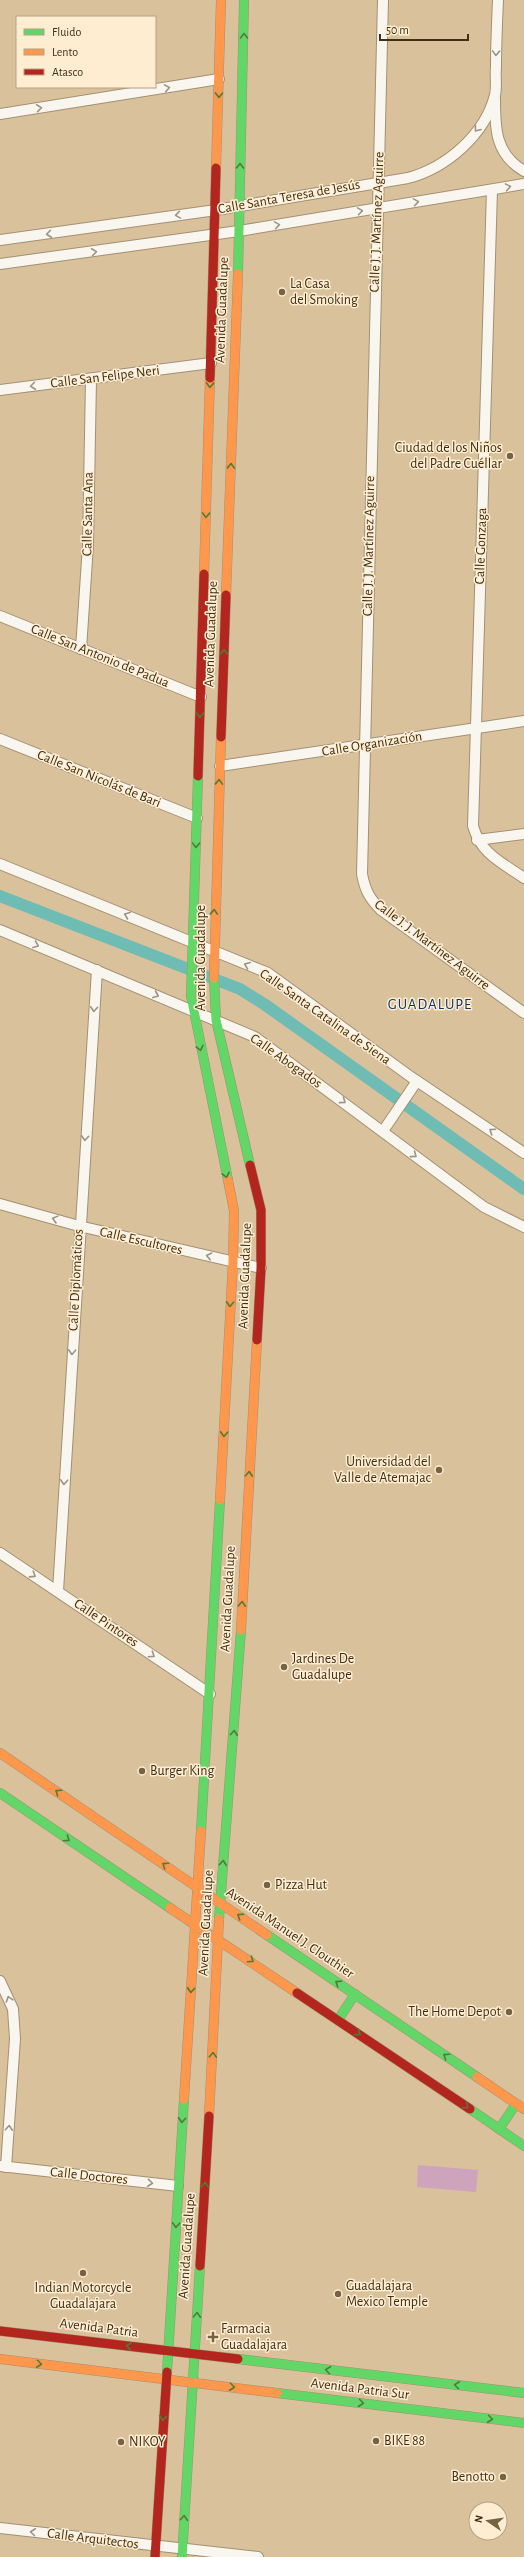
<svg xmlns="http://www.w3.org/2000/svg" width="524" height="2557" font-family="'Alegreya Sans',sans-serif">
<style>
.green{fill:#cda4bb}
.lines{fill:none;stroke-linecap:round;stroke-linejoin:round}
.canal{stroke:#6fbcb4;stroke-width:12}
.street-casing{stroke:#a39072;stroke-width:12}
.fast-casing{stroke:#a39072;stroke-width:10}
.slow-casing{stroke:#a39072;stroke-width:10}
.jam-casing{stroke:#a39072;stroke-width:10}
.street{stroke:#f9f6f0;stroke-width:10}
.fast{stroke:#63d668;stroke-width:9}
.slow{stroke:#ff974d;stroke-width:9}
.jam{stroke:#b3261e;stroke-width:9}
.oneway{stroke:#507b39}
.oneway2{stroke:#9d9382}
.poi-dot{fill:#766343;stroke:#ffedd2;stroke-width:1.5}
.labels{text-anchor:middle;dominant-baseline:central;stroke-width:3;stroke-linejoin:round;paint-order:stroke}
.street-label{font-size:14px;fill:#413013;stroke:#ffedd2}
.poi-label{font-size:14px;fill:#413013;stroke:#ffedd2;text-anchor:start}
.neighbourhood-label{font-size:15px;letter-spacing:1px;fill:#12366a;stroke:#ffedd2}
</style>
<rect width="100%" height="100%" fill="#d9c19c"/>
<path class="green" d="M418,2165L478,2170L476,2192L417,2187Z"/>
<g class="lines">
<path class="canal" d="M0,896L240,989L264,1004L524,1189"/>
<defs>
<g id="street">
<path d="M383,0L362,874C365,890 369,898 381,910L524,1013"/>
<path d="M495,99C495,128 495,154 524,171"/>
<path d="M0,114L219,79"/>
<path d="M492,190L473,826C481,854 501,862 524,878"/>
<path d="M0,240L216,210L408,178C446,168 485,135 495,95C497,86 495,76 496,67C496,45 497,22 498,0"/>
<path d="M0,264L239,231L524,184"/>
<path d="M0,390L211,363"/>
<path d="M0,616L201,697"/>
<path d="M81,649L88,545L91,379"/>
<path d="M0,739L197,818"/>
<path d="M220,766L524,721"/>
<path d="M477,840L524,834"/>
<path d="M0,864L268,973L411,1077L524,1153"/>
<path d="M0,930L255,1037L484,1207L524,1227"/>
<path d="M383,1131L417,1081"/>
<path d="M0,1204L79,1226L261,1268"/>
<path d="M0,1553L210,1694"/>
<path d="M58,1591L97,970"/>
<path d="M0,1981L13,2009L15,2039L6,2167"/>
<path d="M0,2166L178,2186"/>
<path d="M0,2528L258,2557"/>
</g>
<g id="fast">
<path d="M238,274L244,0"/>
<path d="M198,776L191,996L228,1180"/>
<path d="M214,978L216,1020L250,1165"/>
<path d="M0,1793L170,1908"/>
<path d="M201,1831L220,1500"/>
<path d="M219,1919L241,1630"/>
<path d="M267,1935L477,2077"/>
<path d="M338,2020L355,1994"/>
<path d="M470,2109L524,2146"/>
<path d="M499,2129L516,2104"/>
<path d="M238,2359L524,2393"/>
<path d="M167,2372L184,2099"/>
<path d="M277,2393L524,2423"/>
<path d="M182,2557L200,2266"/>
</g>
<g id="slow">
<path d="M216,168L221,0"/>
<path d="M204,574L210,378"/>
<path d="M226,595L238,274"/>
<path d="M214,978L221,737"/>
<path d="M220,1500L233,1262L234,1211L228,1180"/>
<path d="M241,1630L257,1340"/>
<path d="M0,1753L267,1935"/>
<path d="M170,1908L297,1993"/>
<path d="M477,2077L524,2109"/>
<path d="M184,2099L201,1831"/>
<path d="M209,2116L219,1919"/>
<path d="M0,2359L277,2393"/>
</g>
<g id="jam">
<path d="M210,378L216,168"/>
<path d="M221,737L226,595"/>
<path d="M198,776L204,574"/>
<path d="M250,1165L261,1210V1268L257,1340"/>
<path d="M297,1993L470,2109"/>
<path d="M200,2266L209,2116"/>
<path d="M0,2331L238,2359"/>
<path d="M155,2557L167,2372"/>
</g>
</defs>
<use href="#street" class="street-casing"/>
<use href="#fast" class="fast-casing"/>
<use href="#slow" class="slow-casing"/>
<use href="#jam" class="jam-casing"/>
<use href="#street" class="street"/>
<use href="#fast" class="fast"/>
<use href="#slow" class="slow"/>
<use href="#jam" class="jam"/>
</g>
<defs><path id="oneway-chevron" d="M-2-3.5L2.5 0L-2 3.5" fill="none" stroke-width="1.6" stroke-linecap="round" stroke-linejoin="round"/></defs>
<g class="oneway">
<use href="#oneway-chevron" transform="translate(244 36) rotate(-89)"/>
<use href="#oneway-chevron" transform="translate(219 95) rotate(91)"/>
<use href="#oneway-chevron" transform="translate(240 166) rotate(-89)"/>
<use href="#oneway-chevron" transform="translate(210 385) rotate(92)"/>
<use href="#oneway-chevron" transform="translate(231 466) rotate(-88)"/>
<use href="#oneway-chevron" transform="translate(206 515) rotate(92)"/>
<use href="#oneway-chevron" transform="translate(224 652) rotate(-88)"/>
<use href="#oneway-chevron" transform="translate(200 715) rotate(92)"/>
<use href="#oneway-chevron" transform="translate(219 782) rotate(-88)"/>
<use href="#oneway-chevron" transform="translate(196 845) rotate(92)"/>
<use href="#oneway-chevron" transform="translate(214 912) rotate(-88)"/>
<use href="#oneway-chevron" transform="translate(200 1048) rotate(78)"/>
<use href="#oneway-chevron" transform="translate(226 1175) rotate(78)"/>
<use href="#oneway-chevron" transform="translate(230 1304) rotate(93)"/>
<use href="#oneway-chevron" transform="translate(224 1434) rotate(93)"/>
<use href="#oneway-chevron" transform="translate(249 1474) rotate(-87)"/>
<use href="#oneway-chevron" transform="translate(242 1604) rotate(-87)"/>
<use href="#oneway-chevron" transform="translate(234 1733) rotate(-85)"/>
<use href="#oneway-chevron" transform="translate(58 1792) rotate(-146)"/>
<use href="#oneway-chevron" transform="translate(67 1839) rotate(34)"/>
<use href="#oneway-chevron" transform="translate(223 1863) rotate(-85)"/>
<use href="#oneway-chevron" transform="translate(165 1865) rotate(-146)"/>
<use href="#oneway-chevron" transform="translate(240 1916) rotate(-146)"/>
<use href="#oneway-chevron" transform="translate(251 1960) rotate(34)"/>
<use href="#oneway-chevron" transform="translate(338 1983) rotate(-146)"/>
<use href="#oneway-chevron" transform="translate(191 1990) rotate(94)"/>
<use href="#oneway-chevron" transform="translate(358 2033) rotate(34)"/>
<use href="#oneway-chevron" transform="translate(213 2055) rotate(-87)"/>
<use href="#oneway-chevron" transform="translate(446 2056) rotate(-146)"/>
<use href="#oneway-chevron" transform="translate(466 2106) rotate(35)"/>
<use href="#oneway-chevron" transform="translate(182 2120) rotate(94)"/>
<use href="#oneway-chevron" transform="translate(205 2185) rotate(-87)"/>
<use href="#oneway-chevron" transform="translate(176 2225) rotate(94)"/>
<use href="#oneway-chevron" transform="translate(197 2315) rotate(-87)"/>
<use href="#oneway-chevron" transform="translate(129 2346) rotate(-173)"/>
<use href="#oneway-chevron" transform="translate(39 2364) rotate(7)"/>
<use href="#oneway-chevron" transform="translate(328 2370) rotate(-173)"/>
<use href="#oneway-chevron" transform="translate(457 2385) rotate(-173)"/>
<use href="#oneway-chevron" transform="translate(232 2387) rotate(7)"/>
<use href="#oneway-chevron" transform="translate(361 2403) rotate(7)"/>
<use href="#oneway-chevron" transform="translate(163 2418) rotate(94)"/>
<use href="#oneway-chevron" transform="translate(490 2419) rotate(7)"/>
<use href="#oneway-chevron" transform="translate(184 2518) rotate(-86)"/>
</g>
<g class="oneway2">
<use href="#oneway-chevron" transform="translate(496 53) rotate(92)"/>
<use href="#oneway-chevron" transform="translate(167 88) rotate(-10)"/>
<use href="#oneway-chevron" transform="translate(39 108) rotate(-8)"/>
<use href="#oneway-chevron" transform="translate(477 129) rotate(127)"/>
<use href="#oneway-chevron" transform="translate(508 187) rotate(-10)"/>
<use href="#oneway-chevron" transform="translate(416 202) rotate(-9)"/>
<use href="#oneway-chevron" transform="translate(360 211) rotate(-9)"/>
<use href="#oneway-chevron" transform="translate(178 215) rotate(171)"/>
<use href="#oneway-chevron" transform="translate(277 225) rotate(-9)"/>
<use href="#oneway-chevron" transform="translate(49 234) rotate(173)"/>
<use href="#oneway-chevron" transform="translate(94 252) rotate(-8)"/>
<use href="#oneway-chevron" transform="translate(33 386) rotate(173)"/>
<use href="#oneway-chevron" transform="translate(127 915) rotate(-158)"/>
<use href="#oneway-chevron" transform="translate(36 945) rotate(22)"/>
<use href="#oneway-chevron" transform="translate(247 965) rotate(-158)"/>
<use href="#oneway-chevron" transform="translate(156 995) rotate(23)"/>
<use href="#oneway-chevron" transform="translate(94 1009) rotate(94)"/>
<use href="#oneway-chevron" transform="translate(343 1101) rotate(36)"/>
<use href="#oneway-chevron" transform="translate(492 1131) rotate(-146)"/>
<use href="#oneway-chevron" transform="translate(85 1138) rotate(94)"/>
<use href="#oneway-chevron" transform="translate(414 1155) rotate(37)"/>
<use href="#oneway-chevron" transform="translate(55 1219) rotate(-165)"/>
<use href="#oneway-chevron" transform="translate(209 1256) rotate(-167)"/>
<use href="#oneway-chevron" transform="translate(72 1352) rotate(93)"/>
<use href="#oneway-chevron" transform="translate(64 1482) rotate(93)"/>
<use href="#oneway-chevron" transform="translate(33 1575) rotate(33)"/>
<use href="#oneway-chevron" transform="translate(152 1655) rotate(34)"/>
<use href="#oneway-chevron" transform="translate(9 1999) rotate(-108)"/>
<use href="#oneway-chevron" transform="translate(9 2128) rotate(-86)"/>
<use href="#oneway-chevron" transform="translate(150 2183) rotate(6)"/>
<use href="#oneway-chevron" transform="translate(33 2532) rotate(-173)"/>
</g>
<g class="poi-dot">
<circle cx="282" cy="292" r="4"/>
<circle cx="510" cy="456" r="4"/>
<circle cx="439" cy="1470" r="4"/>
<circle cx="284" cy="1667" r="4"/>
<circle cx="142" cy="1771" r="4"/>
<circle cx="267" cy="1885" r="4"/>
<circle cx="509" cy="2012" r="4"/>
<circle cx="83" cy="2273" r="4"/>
<circle cx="338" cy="2294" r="4"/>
<path d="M211 2331h4v4h4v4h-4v4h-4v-4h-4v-4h4z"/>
<circle cx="376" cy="2441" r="4"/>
<circle cx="121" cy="2442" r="4"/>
<circle cx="503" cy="2477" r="4"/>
</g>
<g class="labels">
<g class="street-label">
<text transform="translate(289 197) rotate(-10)">Calle Santa Teresa de Jesús</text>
<text transform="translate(377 222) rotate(-88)">Calle J. J. Martínez Aguirre</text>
<text transform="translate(222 310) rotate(-88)">Avenida Guadalupe</text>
<text transform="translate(105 377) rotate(-7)">Calle San Felipe Neri</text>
<text transform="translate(88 514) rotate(-89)">Calle Santa Ana</text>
<text transform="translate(369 546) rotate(-89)">Calle J. J. Martínez Aguirre</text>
<text transform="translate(481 546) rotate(-88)">Calle Gonzaga</text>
<text transform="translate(211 634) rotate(-88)">Avenida Guadalupe</text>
<text transform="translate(100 656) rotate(22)">Calle San Antonio de Padua</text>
<text transform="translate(372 744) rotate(-9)">Calle Organización</text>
<text transform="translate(99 779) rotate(22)">Calle San Nicolás de Bari</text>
<text transform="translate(432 945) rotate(37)">Calle J. J. Martínez Aguirre</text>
<text transform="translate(201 958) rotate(-90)">Avenida Guadalupe</text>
<text transform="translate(325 1017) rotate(35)">Calle Santa Catalina de Siena</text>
<text transform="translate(286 1061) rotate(35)">Calle Abogados</text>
<text transform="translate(141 1241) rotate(13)">Calle Escultores</text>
<text transform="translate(245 1276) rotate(-88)">Avenida Guadalupe</text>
<text transform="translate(76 1280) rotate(-87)">Calle Diplomáticos</text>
<text transform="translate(228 1599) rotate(-87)">Avenida Guadalupe</text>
<text transform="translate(106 1623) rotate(34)">Calle Pintores</text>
<text transform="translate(206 1923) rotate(-87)">Avenida Guadalupe</text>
<text transform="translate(290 1933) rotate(34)">Avenida Manuel J. Clouthier</text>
<text transform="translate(89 2176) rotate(6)">Calle Doctores</text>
<text transform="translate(187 2246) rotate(-86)">Avenida Guadalupe</text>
<text transform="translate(99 2328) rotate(7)">Avenida Patria</text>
<text transform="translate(360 2389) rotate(7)">Avenida Patria Sur</text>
<text transform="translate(93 2539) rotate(7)">Calle Arquitectos</text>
</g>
<g class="poi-label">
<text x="290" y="284">La Casa<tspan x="290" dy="16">del Smoking</tspan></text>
<text x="502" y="448" text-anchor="end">Ciudad de los Niños<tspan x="502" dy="16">del Padre Cuéllar</tspan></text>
<text x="431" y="1462" text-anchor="end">Universidad del<tspan x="431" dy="16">Valle de Atemajac</tspan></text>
<text x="292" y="1659">Jardines De<tspan x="292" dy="16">Guadalupe</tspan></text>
<text x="150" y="1771">Burger King</text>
<text x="275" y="1885">Pizza Hut</text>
<text x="501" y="2012" text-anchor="end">The Home Depot</text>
<text x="346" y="2286">Guadalajara<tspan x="346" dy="16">Mexico Temple</tspan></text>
<text x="83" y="2288" text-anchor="middle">Indian Motorcycle<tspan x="83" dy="16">Guadalajara</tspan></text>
<text x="221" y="2329">Farmacia<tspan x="221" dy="16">Guadalajara</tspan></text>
<text x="384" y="2441">BIKE 88</text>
<text x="129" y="2442">NIKOY</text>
<text x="495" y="2477" text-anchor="end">Benotto</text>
</g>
<g class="neighbourhood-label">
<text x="430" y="1004">GUADALUPE</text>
</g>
</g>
<rect x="16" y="16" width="140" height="72" fill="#ffedd2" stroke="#b3a186"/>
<rect x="24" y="29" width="20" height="6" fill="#63d668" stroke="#b3a186"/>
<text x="52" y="36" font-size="12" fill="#413013">Fluido</text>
<rect x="24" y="49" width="20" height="6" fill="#ff974d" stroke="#b3a186"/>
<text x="52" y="56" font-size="12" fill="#413013">Lento</text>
<rect x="24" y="69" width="20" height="6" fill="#b3261e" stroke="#b3a186"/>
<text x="52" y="76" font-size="12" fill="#413013">Atasco</text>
<g transform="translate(488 2521) rotate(283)"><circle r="19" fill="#ffedd2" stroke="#b3a186"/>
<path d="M0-3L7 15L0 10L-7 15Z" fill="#766343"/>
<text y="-6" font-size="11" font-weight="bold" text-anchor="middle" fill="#413013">N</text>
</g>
<path d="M380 34v6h88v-6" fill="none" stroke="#413013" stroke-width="2"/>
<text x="386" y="34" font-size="12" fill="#413013" stroke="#ffedd2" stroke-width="3" paint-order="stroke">50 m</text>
</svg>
